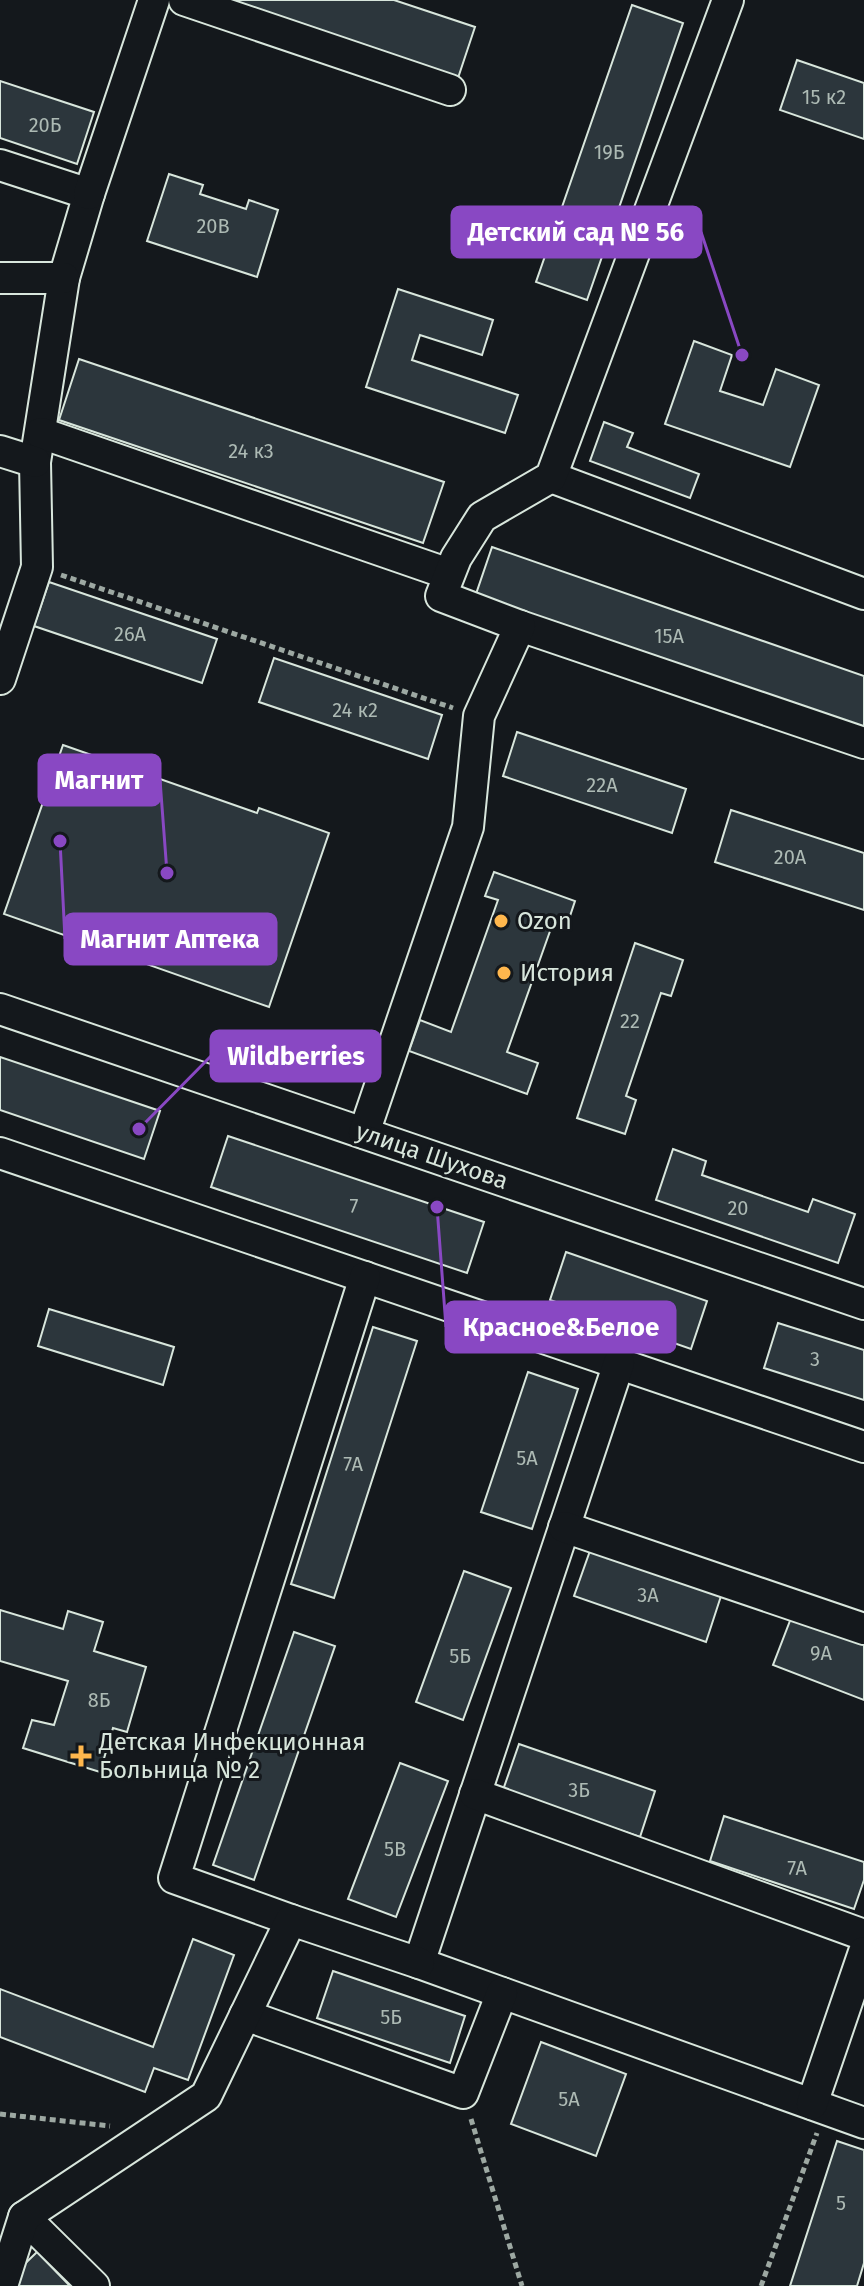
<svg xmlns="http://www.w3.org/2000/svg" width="864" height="2286" font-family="'Fira Sans',sans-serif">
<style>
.building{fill:#2c363c;stroke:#d8e6dc;stroke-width:2}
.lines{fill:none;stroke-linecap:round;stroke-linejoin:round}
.minor-casing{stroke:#d8e6dc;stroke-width:34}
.path{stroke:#9da8a2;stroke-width:5;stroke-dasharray:6 4;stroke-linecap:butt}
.minor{stroke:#14181c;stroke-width:30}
.poi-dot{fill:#ffb74d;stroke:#14181c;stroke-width:3}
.labels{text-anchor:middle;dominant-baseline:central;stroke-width:6;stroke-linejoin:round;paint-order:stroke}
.number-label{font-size:20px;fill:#adbab4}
.poi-label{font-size:24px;fill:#d8e6dc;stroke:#14181c;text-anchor:start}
.street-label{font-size:24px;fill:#d8e6dc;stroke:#14181c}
.leader{fill:none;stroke:#8948c3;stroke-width:3}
.callout-dot{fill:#8948c3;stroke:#14181c;stroke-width:3}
.callout{fill:#8948c3;stroke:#8948c3;stroke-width:3}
.callout-label{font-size:26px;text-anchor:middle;font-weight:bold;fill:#fff}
</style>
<rect width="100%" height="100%" fill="#14181c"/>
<g class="building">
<path d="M227,0H394L475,27L458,78Z"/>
<path d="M632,5L683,23L587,300L536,282Z"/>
<path d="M797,60L864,83V139L780,110Z"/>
<path d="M0,81L94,112L77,164L0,138Z"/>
<path d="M169,174L203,185L200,194L246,209L249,200L278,210L257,277L147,241Z"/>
<path d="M398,289L493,320L482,355L420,335L412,360L518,395L505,433L366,387Z"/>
<path d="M694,341L732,355L720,391L763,405L776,369L819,385L790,467L665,424Z"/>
<path d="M79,359L444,482L423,543L59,420Z"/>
<path d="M604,422L633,433L627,447L699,474L690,498L590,461Z"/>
<path d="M492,547L864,676V731L475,597Z"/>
<path d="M49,582L217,639L202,683L34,626Z"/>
<path d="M274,658L442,715L428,759L259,702Z"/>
<path d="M517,732L686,789L672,833L503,776Z"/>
<path d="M63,745L257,813L259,808L329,833L269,1007L4,914Z"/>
<path d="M731,810L864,853V910L715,862Z"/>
<path d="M494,872L575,901L567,925L554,920L507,1052L538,1063L527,1094L409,1051L420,1020L451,1032L498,900L485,896Z"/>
<path d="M635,943L683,960L671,996L661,993L626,1096L636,1100L625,1134L577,1118Z"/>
<path d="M0,1057L160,1111L144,1159L0,1110Z"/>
<path d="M228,1136L484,1222L467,1273L211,1187Z"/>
<path d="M673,1149L706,1161L702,1175L808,1212L813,1199L855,1214L838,1263L656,1200Z"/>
<path d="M566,1252L707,1301L691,1349L550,1300Z"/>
<path d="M49,1309L174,1347L163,1385L38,1346Z"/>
<path d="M778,1323L864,1350V1400L764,1368Z"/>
<path d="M373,1327L417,1341L334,1598L291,1584Z"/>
<path d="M528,1372L578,1389L532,1529L481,1512Z"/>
<path d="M591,1548L722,1593L706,1642L574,1596Z"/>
<path d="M464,1571L511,1588L463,1720L416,1702Z"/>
<path d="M0,1610L63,1629L68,1611L103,1622L94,1651L146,1667L127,1732L113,1728L100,1772L23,1748L32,1720L54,1725L68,1681L0,1661Z"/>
<path d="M793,1613L864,1640V1700L773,1665Z"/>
<path d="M294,1632L335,1646L254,1880L213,1865Z"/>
<path d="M519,1744L655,1791L640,1837L503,1790Z"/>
<path d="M400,1763L448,1781L396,1917L348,1899Z"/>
<path d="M724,1816L864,1862V1880L854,1909L710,1861Z"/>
<path d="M193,1939L234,1955L188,2080L154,2068L145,2092L0,2037V1989L153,2047Z"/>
<path d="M333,1971L465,2016L450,2063L317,2018Z"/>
<path d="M541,2042L626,2074L596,2156L511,2124Z"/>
<path d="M837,2141L864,2150V2263L857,2286H790Z"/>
<path d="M37,2252L70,2286H11L7,2281Z"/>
</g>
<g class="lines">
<defs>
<g id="minor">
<path d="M184,0L450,90"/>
<path d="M0,165L89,194L64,278L35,462L37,567L0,679"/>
<path d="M89,194L154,0"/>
<path d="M0,278H64"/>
<path d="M41,433L449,574"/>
<path d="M0,451L35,462"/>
<path d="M551,477L864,594"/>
<path d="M520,626L864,743"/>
<path d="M0,1009L864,1304"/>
<path d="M364,1133L468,827L479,716L520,626L441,596L456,558L482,517L551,477L728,0"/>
<path d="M0,1153L864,1447"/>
<path d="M619,1363L419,1963L864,2123"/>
<path d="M564,1527L864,1629"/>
<path d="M475,1794L864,1935"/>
<path d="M291,1920L174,1878L365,1277"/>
<path d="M245,2015L463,2093L502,1993"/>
<path d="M812,2104L864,1952"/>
<path d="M24,2217L94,2286"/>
<path d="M2,2286L24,2217L206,2096L291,1920L419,1963"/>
</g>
</defs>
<use href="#minor" class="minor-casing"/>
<g class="path">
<path d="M61,575L453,708"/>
<path d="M0,2114L110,2126"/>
<path d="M471,2119L522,2286"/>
<path d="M761,2286L817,2133"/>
</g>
<use href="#minor" class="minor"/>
</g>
<g class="poi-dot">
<circle cx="501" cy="921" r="8"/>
<circle cx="504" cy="973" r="8"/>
<path d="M77 1744h8v8h8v8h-8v8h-8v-8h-8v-8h8z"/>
</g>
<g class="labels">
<g class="number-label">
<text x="824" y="97">15 к2</text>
<text x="45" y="125">20Б</text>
<text x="609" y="152">19Б</text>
<text x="213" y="226">20В</text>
<text x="251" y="451">24 к3</text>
<text x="130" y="634">26А</text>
<text x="669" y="636">15А</text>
<text x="355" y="710">24 к2</text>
<text x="602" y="785">22А</text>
<text x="790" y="857">20А</text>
<text x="630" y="1021">22</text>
<text x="354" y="1206">7</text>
<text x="738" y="1208">20</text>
<text x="815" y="1359">3</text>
<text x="527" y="1458">5А</text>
<text x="353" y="1464">7А</text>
<text x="648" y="1595">3А</text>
<text x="821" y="1653">9А</text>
<text x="460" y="1656">5Б</text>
<text x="99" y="1700">8Б</text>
<text x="579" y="1790">3Б</text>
<text x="395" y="1849">5В</text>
<text x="797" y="1868">7А</text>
<text x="391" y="2017">5Б</text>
<text x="569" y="2099">5А</text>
<text x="841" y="2203">5</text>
</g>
<g class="poi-label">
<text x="517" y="921">Ozon</text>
<text x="520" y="973">История</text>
<text x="99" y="1742">Детская Инфекционная<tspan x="99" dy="28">Больница № 2</tspan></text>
</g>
<g class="street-label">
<text transform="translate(432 1156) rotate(19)">улица Шухова</text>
</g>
</g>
<path class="leader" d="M742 355L701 232M167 873L160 780M60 841L65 939M139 1129L211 1056M437 1207L446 1327"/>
<g class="callout-dot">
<circle cx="742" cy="355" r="8"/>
<circle cx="167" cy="873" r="8"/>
<circle cx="60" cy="841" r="8"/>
<circle cx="139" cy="1129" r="8"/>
<circle cx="437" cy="1207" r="8"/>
</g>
<g class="callout">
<rect x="452" y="207" width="249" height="50" rx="8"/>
<rect x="39" y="755" width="121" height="50" rx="8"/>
<rect x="65" y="914" width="211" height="50" rx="8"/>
<rect x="211" y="1031" width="169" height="50" rx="8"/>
<rect x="446" y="1302" width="229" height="50" rx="8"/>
</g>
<g class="callout-label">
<text x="576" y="241">Детский сад № 56</text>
<text x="99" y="789">Магнит</text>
<text x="170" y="948">Магнит Аптека</text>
<text x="296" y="1065">Wildberries</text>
<text x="561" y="1336">Красное&amp;Белое</text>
</g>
</svg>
